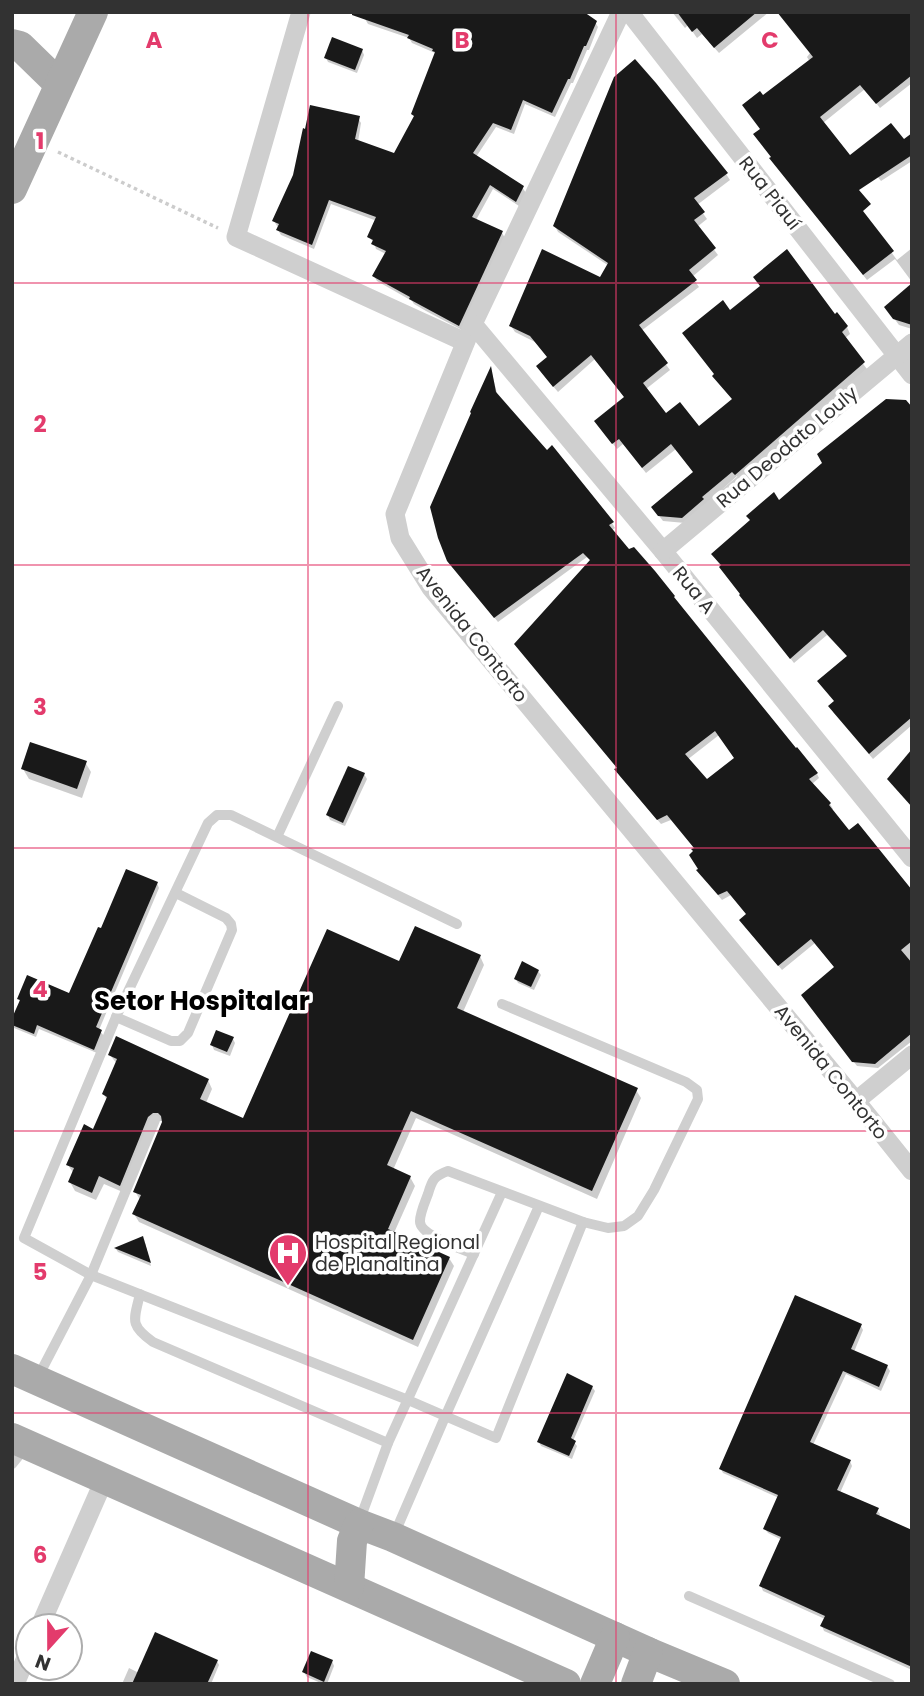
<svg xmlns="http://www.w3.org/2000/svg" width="924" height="1696" font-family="Poppins,sans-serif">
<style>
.shadow{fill:#0003;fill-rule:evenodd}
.building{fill:#191919;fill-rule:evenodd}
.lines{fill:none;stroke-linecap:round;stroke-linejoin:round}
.path{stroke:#ccc;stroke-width:3.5;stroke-dasharray:3.5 3.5;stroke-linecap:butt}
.lane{stroke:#cfcfcf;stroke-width:10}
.street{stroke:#cfcfcf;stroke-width:19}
.primary{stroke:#aaa;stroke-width:30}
.grid{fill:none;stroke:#e33b6c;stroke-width:2;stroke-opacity:0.55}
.labels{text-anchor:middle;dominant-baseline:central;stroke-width:7;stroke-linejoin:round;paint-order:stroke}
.street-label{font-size:19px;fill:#323232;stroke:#fff}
.poi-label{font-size:19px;fill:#323232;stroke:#fff;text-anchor:start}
.district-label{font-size:26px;font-weight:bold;fill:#000;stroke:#fff}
.grid-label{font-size:23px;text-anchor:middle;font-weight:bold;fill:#e33b6c;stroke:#fff;stroke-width:7;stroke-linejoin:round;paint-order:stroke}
</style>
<rect width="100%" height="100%" fill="#fff"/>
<g class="shadow">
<path d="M672,12H769L719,53L702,34L697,38L688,25L685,28Z"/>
<path d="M912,12V83L880,108L865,89L823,123L821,156L897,260L912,248V282L895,259L867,280L775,164L762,130L763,98L810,62L807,57L810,53Z"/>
<path d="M365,19L595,22L598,27L589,50H587L573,83H571L555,117L525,104L514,134L496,127L476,157L522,187L526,193L519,206L493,189L476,220L502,233L505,238L462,330L426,311L414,304L412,301L377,281L374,276L386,254L376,249L374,243L369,237L377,221L331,204L314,249L281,235L278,230L279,228L277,226L274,221L358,118L361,123L358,142L395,155L415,117L435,53L412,43L409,38L368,24Z"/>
<path d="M362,50L364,55L357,73L328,62L326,58Z"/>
<path d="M912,135V161L881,181L860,156L904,141Z"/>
<path d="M726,174L730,180L697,205L707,219L697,227L718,255L692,277L699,287L641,331L670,370L646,389L665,415L699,428L733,400L718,382L730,312L835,316L847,327L850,334L844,339L867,369L739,480L737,476L685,523L663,521L657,513L694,473L676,449L646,473L623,444L617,449L600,427L625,398L595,359L558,392L541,372L549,358L535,342L515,332L511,326L601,279L609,266L558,232L555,226Z"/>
<path d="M912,286V329L899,325L890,313Z"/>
<path d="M491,370L498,397L612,523L615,528L611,531L817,774L819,778L812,784L830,804L833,809L831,811L849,832L912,892V1041L878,1068L857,1066L806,1000L836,969L815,943L782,970L744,925L747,915L731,895L722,900L701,875L695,849L671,820L661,824L619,775L591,561L587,557L498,622L452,566ZM719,735L736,759L707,782L687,760Z"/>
<path d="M713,555L912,689V725L873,759L833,712L848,657L827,635L794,663L745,601Z"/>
<path d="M85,762L91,772L82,798L29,779L23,769Z"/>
<path d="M364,774L367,779L345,826L330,820L328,815Z"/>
<path d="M157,883L159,888L99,1030L104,1036L97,1053L39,1029L36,1037L14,1028L12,1024L20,1003L19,999L70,995L102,930Z"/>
<path d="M480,956L484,965L463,1012L636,1090L641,1098L597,1199L416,1118L393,1170L410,1177L415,1186L394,1233L449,1258L454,1266L418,1347L139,1222L134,1214L140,1200L135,1191L164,1121H158L125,1193L104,1184L96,1200L75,1191L70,1182L74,1174L68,1165L94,1131L107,1101L104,1094L117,1064L110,1055L208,1080L212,1089L206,1103L244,1121L400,963Z"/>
<path d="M538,971L541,975L534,990L518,983L516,979Z"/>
<path d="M233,1039L235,1043L230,1056L214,1050L212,1045Z"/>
<path d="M145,1243L151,1266L118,1252L116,1249Z"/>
<path d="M861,1326L863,1330L854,1352L887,1366L890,1371L881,1391L846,1374L813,1445L850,1461L852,1466L840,1493L877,1510L880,1514L879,1517L912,1532V1670L824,1631L822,1626L825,1619L763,1591L761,1586L782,1540L768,1533L765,1529L779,1498L723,1473L721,1469Z"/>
<path d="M592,1387L595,1391L573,1441L577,1446L572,1459L541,1446L539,1442Z"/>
<path d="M217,1661L219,1665L211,1684H122L129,1668L139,1673Z"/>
<path d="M332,1661L334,1666L327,1684H323L307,1677L304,1672Z"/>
</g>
<g class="building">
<path d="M352,12H584L597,21L586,46H584L570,79H568L552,113L523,100L511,130L493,123L473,153L524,186L516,202L490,185L472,217L503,231L459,326L422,306L409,299L410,297L372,276L386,251L371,244L373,240L367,237L376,217L329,200L312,245L276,230L279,224L272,221L293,175L303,128L305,129L310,105L360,116L355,139L394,153L414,116L411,114L435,52L432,51L433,49L407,38L409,35L352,15Z"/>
<path d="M677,12H757L714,48L697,28L692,32Z"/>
<path d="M777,12H912V75L876,104L860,85L820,117L850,155L891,123L904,139L912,133V155L859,190L871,204L863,211L894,251L863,275L769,158L771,157L753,134L760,129L742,105L760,91L763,95L813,57Z"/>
<path d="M332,37L363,49L355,70L324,58Z"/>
<path d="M635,59L656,83L728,173L694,198L705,212L694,220L716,248L689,270L697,280L639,325L668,363L643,383L666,413L680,402L699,426L732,399L712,376L714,374L682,333L723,300L730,310L760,286L753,277L787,249L835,314L837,312L848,326L842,332L865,362L735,475L732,472L702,497L704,499L682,518L658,516L651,507L693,472L671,444L642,468L619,439L612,444L594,421L624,397L591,355L553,387L536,366L547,357L530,336L509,326L542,249L600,277L608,263L553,226L614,77Z"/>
<path d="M912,283V325L893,319L884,307Z"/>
<path d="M491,366L496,392L547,450L552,445L614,522L609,525L629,549L634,547L655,571L675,596L674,597L796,748L797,747L818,773L809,779L831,803L829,805L849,830L858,823L912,890V941L901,950L912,963V1033L875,1064L852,1062L801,995L834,967L811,939L778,966L739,920L746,914L727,891L718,895L696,870L698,869L689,855L693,851L691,849L694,848L667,815L657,820L614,769L617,768L514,644L590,560L583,553L494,618L447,561L438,538L430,507L471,413L470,412ZM715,731L734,758L707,779L685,754Z"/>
<path d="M886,399L906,400L912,407V717L869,754L828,706L834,701L817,681L847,656L823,630L790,659L739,595L740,594L719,567L721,565L711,554L750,520L746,516L774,492L779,500L822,463L817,454Z"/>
<path d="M30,742L87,761L77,789L21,769Z"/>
<path d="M912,749V807L887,779Z"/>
<path d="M348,766L365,773L343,823L326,815Z"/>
<path d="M126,869L158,882L96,1027L102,1030L94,1050L37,1025L34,1034L12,1025V1018L20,1000L17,999L27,975L69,993L98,927L101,928Z"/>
<path d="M415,926L481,955L457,1008L638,1088L592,1191L411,1111L387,1165L411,1176L388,1229L450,1257L413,1340L132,1214L141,1195L133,1192L162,1122L161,1116L158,1113H153L148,1117L120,1186L99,1176L92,1193L68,1182L74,1168L66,1165L84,1124L93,1129L107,1097L102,1094L117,1059L108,1055L116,1036L209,1079L200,1099L243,1118L327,929L399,961Z"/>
<path d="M522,961L539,970L531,987L514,979Z"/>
<path d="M216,1030L234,1037L227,1052L210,1045Z"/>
<path d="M143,1236L151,1263L114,1248Z"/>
<path d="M795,1295L862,1324L851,1349L888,1365L879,1387L843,1371L810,1442L851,1460L837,1490L879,1508L876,1514L912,1530V1667L820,1626L825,1616L759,1586L781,1537L763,1529L778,1495L719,1469Z"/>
<path d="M567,1373L593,1386L571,1438L576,1441L569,1456L537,1442Z"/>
<path d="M155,1632L218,1660L207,1684H132Z"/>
<path d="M311,1651L333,1660L324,1682L302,1672Z"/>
</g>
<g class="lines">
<path class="path" d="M58,152L218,228"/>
<g class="lane">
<path d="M277,837L338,706"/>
<path d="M176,893L226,918L231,924L232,930L188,1033L180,1041H171L116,1017L208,823L217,815H231L457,924"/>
<path d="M116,1017L24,1238L91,1275L408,1400L496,1438L583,1222"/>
<path d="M474,1254C462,1249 419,1235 420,1221C420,1213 425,1202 428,1194C432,1180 434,1176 448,1171L583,1222L608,1228L624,1226L638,1216L654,1190L698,1099L697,1090L686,1082L502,1004"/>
<path d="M140,1294C134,1320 129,1325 153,1342L388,1443"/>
<path d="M37,1379L91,1275L155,1120"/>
<path d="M12,1464L25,1448"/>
<path d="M359,1522L388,1443L502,1192"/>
<path d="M394,1535L445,1417L539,1206"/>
<path d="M689,1596L890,1684"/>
</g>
<g class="street">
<path d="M301,12L236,237L465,342"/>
<path d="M621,12L473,324L395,514L400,538L431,588L856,1101L912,1171"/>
<path d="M629,12L912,375"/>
<path d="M473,324L663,551L912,858"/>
<path d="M663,551L912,343"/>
<path d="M856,1101L912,1055"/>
<path d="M40,1626L105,1478"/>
<path d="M15,1684L28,1653"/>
</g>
<g class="primary">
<path d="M12,44L20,46L59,84"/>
<path d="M12,189L93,12"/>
<path d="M12,1369L359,1524L393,1537L648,1652L725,1684"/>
<path d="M12,1438L566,1684"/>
<path d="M349,1587L352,1541L359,1524"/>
<path d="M595,1684L615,1637"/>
<path d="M636,1684L648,1652"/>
</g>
</g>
<path class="grid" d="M308,12V1684M616,12V1684M12,283H912M12,565H912M12,848H912M12,1131H912M12,1413H912"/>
<defs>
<symbol id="hospital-pin" viewBox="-11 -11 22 30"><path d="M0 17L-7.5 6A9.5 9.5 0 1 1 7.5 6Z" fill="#e33b6c" stroke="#fff"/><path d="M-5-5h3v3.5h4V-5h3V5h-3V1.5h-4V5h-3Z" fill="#fff"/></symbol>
</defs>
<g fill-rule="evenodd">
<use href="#hospital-pin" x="266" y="1231" width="44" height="60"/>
</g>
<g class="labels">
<g class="street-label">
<text transform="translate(770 193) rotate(52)">Rua Piauí</text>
<text transform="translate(787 447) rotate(-40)">Rua Deodato Louly</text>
<text transform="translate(694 590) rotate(51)">Rua A</text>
<text transform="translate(472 634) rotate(52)">Avenida Contorto</text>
<text transform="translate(831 1072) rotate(51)">Avenida Contorto</text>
</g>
<g class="poi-label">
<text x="315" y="1242">Hospital Regional<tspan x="315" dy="22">de Planaltina</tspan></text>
</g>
<g class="district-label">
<text x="202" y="1001">Setor Hospitalar</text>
</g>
</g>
<g class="grid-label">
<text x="154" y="48">A</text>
<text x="462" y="48">B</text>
<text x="770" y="48">C</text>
<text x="40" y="149">1</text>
<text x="40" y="432">2</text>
<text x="40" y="715">3</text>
<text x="40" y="997">4</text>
<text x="40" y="1280">5</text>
<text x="40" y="1563">6</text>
</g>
<rect width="924" height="1696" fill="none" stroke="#323232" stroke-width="28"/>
<g transform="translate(49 1647) rotate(201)"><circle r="33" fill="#ffffff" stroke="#adadad" stroke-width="2"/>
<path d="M0-5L12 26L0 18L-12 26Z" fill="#e33b6c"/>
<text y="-10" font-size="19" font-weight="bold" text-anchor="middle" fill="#323232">N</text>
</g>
</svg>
